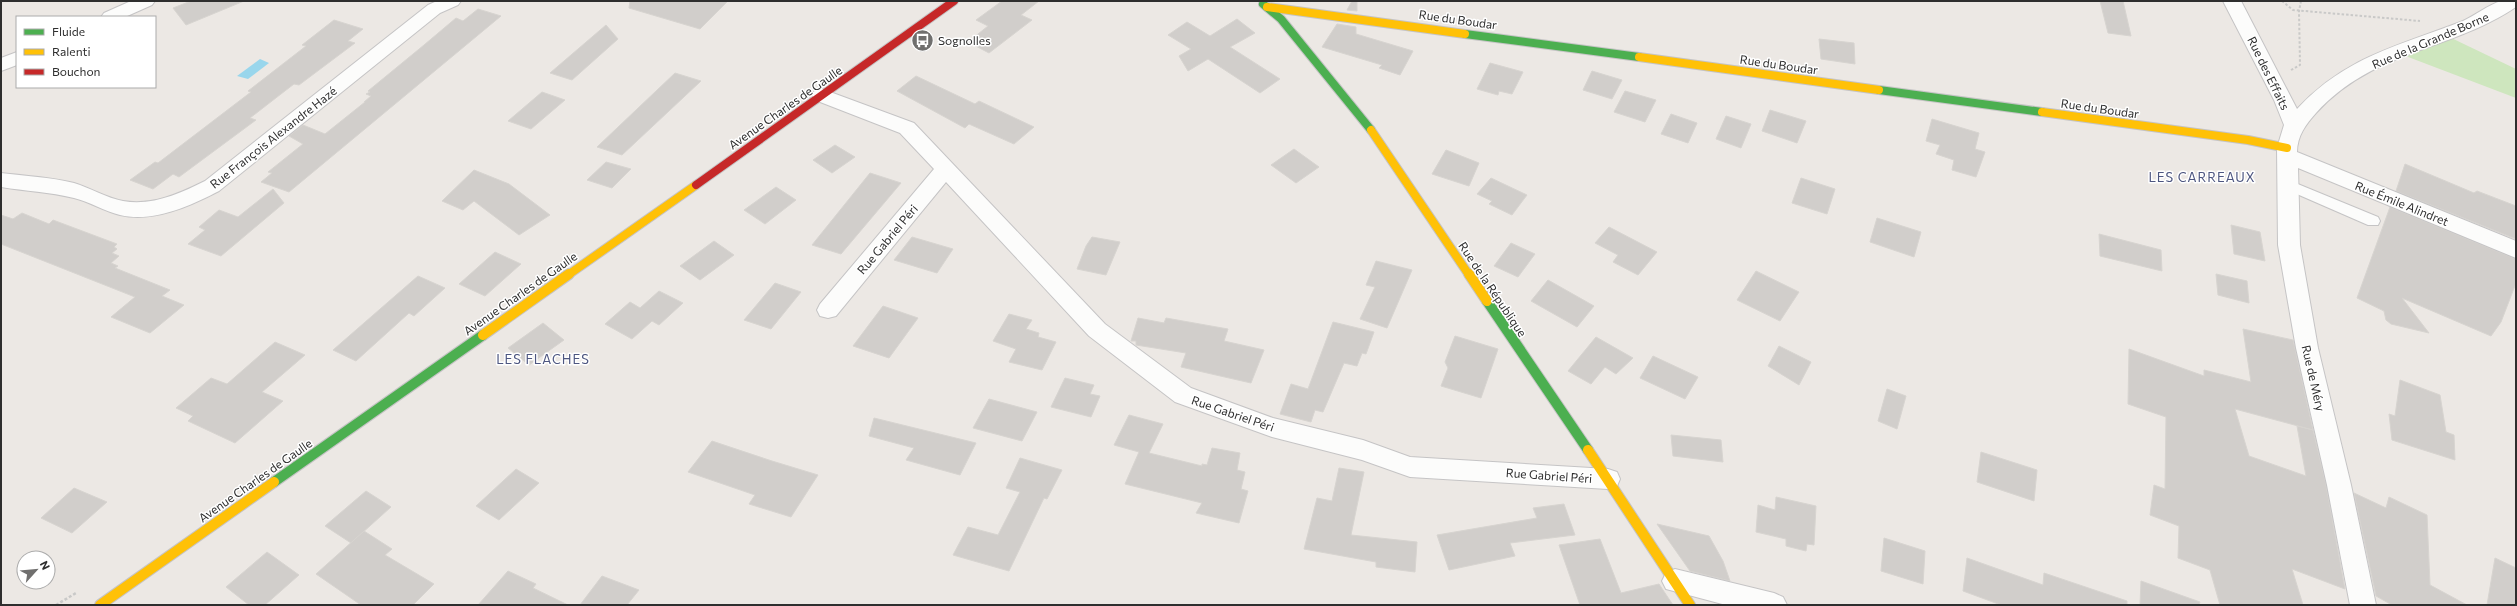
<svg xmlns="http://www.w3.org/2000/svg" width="2517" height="606" font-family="Commissioner,sans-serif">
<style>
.green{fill:#cee6be}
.water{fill:#99d6ec}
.building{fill:#d1cecb;stroke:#d7d4d0}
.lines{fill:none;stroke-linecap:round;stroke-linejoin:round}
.lane-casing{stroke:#c5c4c5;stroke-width:2}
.street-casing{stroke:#c5c4c5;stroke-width:2}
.fast-far1-casing{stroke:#c5c4c5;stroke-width:10}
.fast-casing{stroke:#c5c4c5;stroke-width:12}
.slow-far1-casing{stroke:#c5c4c5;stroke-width:10}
.slow-casing{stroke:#c5c4c5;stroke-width:12}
.jam-casing{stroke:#c5c4c5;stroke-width:10}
.path-far1{stroke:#c9c9c8;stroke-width:2;stroke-dasharray:2.5 2;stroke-linecap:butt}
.path{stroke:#c9c9c8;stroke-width:2.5;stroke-dasharray:3 2;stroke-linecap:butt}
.lane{fill:#fcfcfb;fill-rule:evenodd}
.street{fill:#fcfcfb;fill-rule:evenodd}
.fast-far1{stroke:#4caf50;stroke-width:8}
.fast{stroke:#4caf50;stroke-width:10}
.slow-far1{stroke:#ffc107;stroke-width:8}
.slow{stroke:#ffc107;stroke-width:10}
.jam{stroke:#c62828;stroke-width:8}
.labels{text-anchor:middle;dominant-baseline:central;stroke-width:3;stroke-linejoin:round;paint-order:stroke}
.street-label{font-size:12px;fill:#2e2e2e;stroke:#fff}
.poi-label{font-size:12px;fill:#2e2e2e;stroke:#fff;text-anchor:start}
.neighbourhood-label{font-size:13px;letter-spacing:1px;fill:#4d5680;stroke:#fff}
</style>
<rect width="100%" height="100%" fill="#ece8e4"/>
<path class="green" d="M2443,34L2516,69V98L2395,52Z"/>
<path class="water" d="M260,59L269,63L248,79L237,76Z"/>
<g class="building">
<path d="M191,1H244L186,25L173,8Z"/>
<path d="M630,1H728L700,29L629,8Z"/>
<path d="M1002,1H1039L1021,15L1032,20L989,53L968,42L988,26L976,20Z"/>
<path d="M1352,1H1357V11L1347,10Z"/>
<path d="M2100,1H2123L2131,36L2108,33Z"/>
<path d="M478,9L501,16L289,192L261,182L272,173L268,172L303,144L289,136L303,125L325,134L365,102H364L371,96L366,94L370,92L368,91L424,45L456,18L463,21Z"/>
<path d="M1237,19L1255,33L1230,47L1280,79L1260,93L1208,59L1188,71L1179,56L1191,49L1168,35L1187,22L1210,36Z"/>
<path d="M334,20L363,29L348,41L355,43L299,85L294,84L281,94L250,118L256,120L179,177L173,174L153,189L130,180L155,162L158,163L251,92L248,91L306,46L302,45Z"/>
<path d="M1337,24L1356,27V34L1413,51L1400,75L1379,68L1382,65L1322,47Z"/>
<path d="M606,25L618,39L572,80L550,73Z"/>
<path d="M1819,39L1854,43L1855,64L1821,59Z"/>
<path d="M1490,63L1523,72L1512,94L1499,91L1498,95L1477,89Z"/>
<path d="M1592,71L1622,80L1612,99L1583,90Z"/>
<path d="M675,73L701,81L622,155L597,147Z"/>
<path d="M916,76L975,104L979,101L1034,127L1014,144L969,124L965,128L897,91Z"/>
<path d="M1625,91L1656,100L1645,122L1614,112Z"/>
<path d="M542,92L565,100L531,129L508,121Z"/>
<path d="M1770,110L1806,121L1797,143L1762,131Z"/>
<path d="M1671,114L1697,123L1688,143L1661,134Z"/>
<path d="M1726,116L1751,124L1741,148L1716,139Z"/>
<path d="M1932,119L1979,133L1975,149L1985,152L1976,177L1952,170L1954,160L1936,154L1940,145L1926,141Z"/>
<path d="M835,145L855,157L832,173L813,160Z"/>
<path d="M1294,149L1319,167L1296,183L1271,165Z"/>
<path d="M1446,150L1479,163L1469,186L1432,174Z"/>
<path d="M606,162L631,169L612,188L587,180Z"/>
<path d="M2405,164L2474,193L2477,191L2516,206V239L2396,191Z"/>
<path d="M474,170L509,184L550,215L519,235L474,201L463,210L442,201Z"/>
<path d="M870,173L901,183L841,254L812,245Z"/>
<path d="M1491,178L1527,195L1512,215L1489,204L1492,201L1477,194Z"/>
<path d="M1801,178L1835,189L1827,214L1792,203Z"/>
<path d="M776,187L796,200L765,224L744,210Z"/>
<path d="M273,189L284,203L221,256L188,244L205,230L199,227L219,210L238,217Z"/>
<path d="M2390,207L2516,259V283L2501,322L2491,336L2402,298L2429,333L2391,324L2386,320L2384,311L2357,298Z"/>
<path d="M22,213L49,224L53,220L117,244L114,247L117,249L112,253L119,256L111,263L118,266L115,268L170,290L162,296L184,305L150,333L111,317L135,297L1,244V215L13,219Z"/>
<path d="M1877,218L1921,232L1914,257L1870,242Z"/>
<path d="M2231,225L2260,232L2265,261L2234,254Z"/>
<path d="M1609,227L1657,252L1638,275L1613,262L1618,255L1595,243Z"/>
<path d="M2099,234L2161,250L2162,271L2100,256Z"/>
<path d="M912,237L953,249L937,273L894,260Z"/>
<path d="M1092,237L1120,242L1106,275L1077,269L1086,246Z"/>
<path d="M714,241L734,255L700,280L680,266Z"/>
<path d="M1511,243L1535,254L1518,277L1494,266Z"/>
<path d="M495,252L521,264L485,296L459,284Z"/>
<path d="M1376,261L1412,270L1387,328L1360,319L1375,287L1366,285Z"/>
<path d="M1756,271L1799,292L1780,321L1737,300Z"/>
<path d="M2216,274L2247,281L2249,303L2218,295Z"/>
<path d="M418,276L445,288L414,316L409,313L356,361L333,350Z"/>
<path d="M1548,280L1594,306L1577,327L1531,301Z"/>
<path d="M775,283L801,292L771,329L744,320Z"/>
<path d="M659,291L683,303L659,325L652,321L632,339L605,324L630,302L640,308Z"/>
<path d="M883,306L918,318L889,358L853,346Z"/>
<path d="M1009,314L1032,320L1026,329L1039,333L1038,337L1056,342L1042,370L1009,362L1016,349L993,341Z"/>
<path d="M1138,318L1164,323L1166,318L1228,329L1224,341L1264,350L1251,383L1181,367L1186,353L1136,345V341H1131Z"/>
<path d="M1333,322L1374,332L1366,354L1362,353L1357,366L1344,363L1323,412L1315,410L1311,422L1280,414L1291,384L1308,389Z"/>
<path d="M543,323L564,340L529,365L508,348Z"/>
<path d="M2243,329L2293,340L2313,430L2235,409L2249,456L2306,476L2297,426L2313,430L2326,485L2345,589L2292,569L2303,605H2220L2210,570L2178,558L2179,526L2150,515L2154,485L2165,489L2166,417L2128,404L2129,349L2204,376V370L2251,382Z"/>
<path d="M1455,336L1498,349L1481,398L1441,386L1448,368L1445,362Z"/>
<path d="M1596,337L1633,358L1616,374L1605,367L1591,384L1568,371Z"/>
<path d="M275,342L305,355L262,392L283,401L235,443L188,421L193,416L176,408L211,378L227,384Z"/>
<path d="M1779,346L1811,362L1799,385L1768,366Z"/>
<path d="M1653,356L1698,377L1685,399L1640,378Z"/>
<path d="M1065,378L1094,385L1090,394L1100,396L1091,417L1051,407Z"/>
<path d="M2400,380L2440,395L2446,432L2454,435L2455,460L2392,440L2389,414L2395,416Z"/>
<path d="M1887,389L1906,396L1897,429L1878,421Z"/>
<path d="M989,399L1037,412L1022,441L973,428Z"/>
<path d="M1129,415L1163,424L1149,453L1202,466V464L1207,465L1212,448L1240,453L1237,470L1245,472L1241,489L1248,491L1239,523L1196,513L1202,503L1125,484L1139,452L1114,445Z"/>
<path d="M874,418L976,443L960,475L906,460L914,448L869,436Z"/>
<path d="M1671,435L1721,440L1723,462L1673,456Z"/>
<path d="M712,441L772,461L818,475L791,517L749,504L755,495L688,472Z"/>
<path d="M1981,452L2037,470L2034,501L1977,482Z"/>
<path d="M1020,458L1062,470L1047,499L1044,498L1009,571L953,555L968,527L998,535L1020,492L1006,488Z"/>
<path d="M1339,468L1364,472L1351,535L1417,542L1415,572L1376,567V562L1304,549L1317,498L1332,501Z"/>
<path d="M516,469L539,483L499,520L476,506Z"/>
<path d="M74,488L107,502L72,533L41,518Z"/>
<path d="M366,491L391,507L351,543L325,526Z"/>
<path d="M2354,493L2386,508L2389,497L2427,515L2430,585L2467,605H2392L2376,596Z"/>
<path d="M1776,497L1816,506L1814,545L1807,544L1806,551L1786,546V539L1756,532L1758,505L1775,510Z"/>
<path d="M1564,504L1575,535L1510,543L1515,556L1449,570L1437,535L1537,518L1533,508Z"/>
<path d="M1657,524L1709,536L1723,561L1730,581L1690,571Z"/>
<path d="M364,531L392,549L385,555L434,584L413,605H361L316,574Z"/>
<path d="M1884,538L1925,551L1923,584L1881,571Z"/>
<path d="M1600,539L1621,593L1659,584L1673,605H1580L1559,545Z"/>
<path d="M267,552L299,575L265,605H249L226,587Z"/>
<path d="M1967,558L2043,585L2044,573L2127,601V605H2001L1963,591Z"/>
<path d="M2495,558L2516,568V605H2487Z"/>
<path d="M508,571L536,584L533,588L568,605H478Z"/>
<path d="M602,576L639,590L627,605H580Z"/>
<path d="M2141,581L2200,602L2199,605H2140Z"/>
</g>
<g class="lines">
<defs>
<path id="lane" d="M2288,180L2378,217L2380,221L2378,225H2368L2283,188L2281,185L2283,182Z"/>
<g id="street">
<path d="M131,1H155L152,5L125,17H101L104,13Z"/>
<path d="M437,1H461L458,5L440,13L219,191C190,206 153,223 120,215C104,211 90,202 74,198C50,192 25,191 1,187V173C25,176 50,177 74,183C90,188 107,198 123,201C152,206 179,194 205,181L428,5Z"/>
<path d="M2223,1H2241L2297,109C2346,56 2399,46 2463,21C2474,16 2490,4 2501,1C2505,0 2512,1 2516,1V7C2451,51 2373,50 2316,113C2306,124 2297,136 2297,152L2516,241V258L2298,168L2300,245L2318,348L2351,485L2376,605H2350L2327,485L2296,348L2278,245L2277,148L2284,125L2274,100Z"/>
<path d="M17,52V65L1,71V58Z"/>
<path d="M822,89L914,123L1105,324L1191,388L1273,418L1363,440L1410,457L1608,469L1617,472L1620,479L1617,486L1608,489L1410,477L1362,460L1272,437L1175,402L1089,336L946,182L836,316L828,318L820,316L817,310L820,304L934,169L900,133L815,100L812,95L815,90Z"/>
<path d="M1675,569L1774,593L1783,597L1787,605H1726L1666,589L1662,581L1666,573Z"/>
</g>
<g id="fast-far1">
<path d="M1263,4L1281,19L1371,130"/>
<path d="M1465,34L1639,57"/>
<path d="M1879,90L2042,112"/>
</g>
<g id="fast">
<path d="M1487,301L1588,450"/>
<path d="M274,482L483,335"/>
</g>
<g id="slow-far1">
<path d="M1267,7L1465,34"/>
<path d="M1639,57L1879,90"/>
<path d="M2042,112L2248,140L2287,148"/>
<path d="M1371,130L1469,275"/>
<path d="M568,275L696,185"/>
</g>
<g id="slow">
<path d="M1469,274L1487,301"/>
<path d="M483,335L569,274"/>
<path d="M1588,450L1690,605"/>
<path d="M100,605L274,482"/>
</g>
<path id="jam" d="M696,185L954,1"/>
</defs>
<use href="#lane" class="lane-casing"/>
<use href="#street" class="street-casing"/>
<use href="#fast-far1" class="fast-far1-casing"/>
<use href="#fast" class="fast-casing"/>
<use href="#slow-far1" class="slow-far1-casing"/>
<use href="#slow" class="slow-casing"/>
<use href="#jam" class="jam-casing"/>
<g class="path-far1">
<path d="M2282,1L2293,10L2420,21"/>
<path d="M2416,1H2424"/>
<path d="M2291,70L2300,65L2299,11L2301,1"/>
</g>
<path class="path" d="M56,605L76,593"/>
<use href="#lane" class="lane"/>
<use href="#street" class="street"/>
<use href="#fast-far1" class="fast-far1"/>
<use href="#fast" class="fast"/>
<use href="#slow-far1" class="slow-far1"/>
<use href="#slow" class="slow"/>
<use href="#jam" class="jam"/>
</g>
<defs>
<symbol id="bus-disc" viewBox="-11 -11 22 22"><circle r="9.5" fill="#706f6e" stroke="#fff"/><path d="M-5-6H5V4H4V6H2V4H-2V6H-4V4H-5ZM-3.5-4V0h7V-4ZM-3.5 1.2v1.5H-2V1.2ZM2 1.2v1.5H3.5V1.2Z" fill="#fff"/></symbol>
</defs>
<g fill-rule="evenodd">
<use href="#bus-disc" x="910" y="28" width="25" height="25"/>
</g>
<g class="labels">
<g class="street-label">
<text transform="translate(1458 19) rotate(8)">Rue du Boudar</text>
<text transform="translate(2430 40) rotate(-23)">Rue de la Grande Borne</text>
<text transform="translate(1779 64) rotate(8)">Rue du Boudar</text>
<text transform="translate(2269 73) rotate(64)">Rue des Effaits</text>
<text transform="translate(785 107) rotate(-35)">Avenue Charles de Gaulle</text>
<text transform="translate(2100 108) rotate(8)">Rue du Boudar</text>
<text transform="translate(273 137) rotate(-38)">Rue François Alexandre Hazé</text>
<text transform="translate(2402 203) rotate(22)">Rue Émile Alindret</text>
<text transform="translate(887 239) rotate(-50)">Rue Gabriel Péri</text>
<text transform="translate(1493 289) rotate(56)">Rue de la République</text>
<text transform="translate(520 293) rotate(-35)">Avenue Charles de Gaulle</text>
<text transform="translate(2314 378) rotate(77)">Rue de Méry</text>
<text transform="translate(1233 413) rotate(19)">Rue Gabriel Péri</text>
<text transform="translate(1549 475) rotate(4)">Rue Gabriel Péri</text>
<text transform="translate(255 480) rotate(-35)">Avenue Charles de Gaulle</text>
</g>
<g class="poi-label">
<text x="938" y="40">Sognolles</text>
</g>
<g class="neighbourhood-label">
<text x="2202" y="177">LES CARREAUX</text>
<text x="543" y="359">LES FLACHES</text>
</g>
</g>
<rect width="2517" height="606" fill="none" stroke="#2e2e2e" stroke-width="4"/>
<rect x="16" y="16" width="140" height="72" fill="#ffffff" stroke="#ababab"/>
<rect x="24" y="29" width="20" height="6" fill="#4caf50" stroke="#ababab"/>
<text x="52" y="36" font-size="12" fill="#2e2e2e">Fluide</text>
<rect x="24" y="49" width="20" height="6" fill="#ffc107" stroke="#ababab"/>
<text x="52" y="56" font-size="12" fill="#2e2e2e">Ralenti</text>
<rect x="24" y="69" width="20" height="6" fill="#c62828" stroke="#ababab"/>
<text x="52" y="76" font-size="12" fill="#2e2e2e">Bouchon</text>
<g transform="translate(36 570) rotate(63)"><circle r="19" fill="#ffffff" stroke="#ababab"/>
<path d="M0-3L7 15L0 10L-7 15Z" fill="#706f6e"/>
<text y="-6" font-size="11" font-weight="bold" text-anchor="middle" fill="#2e2e2e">N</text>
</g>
</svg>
